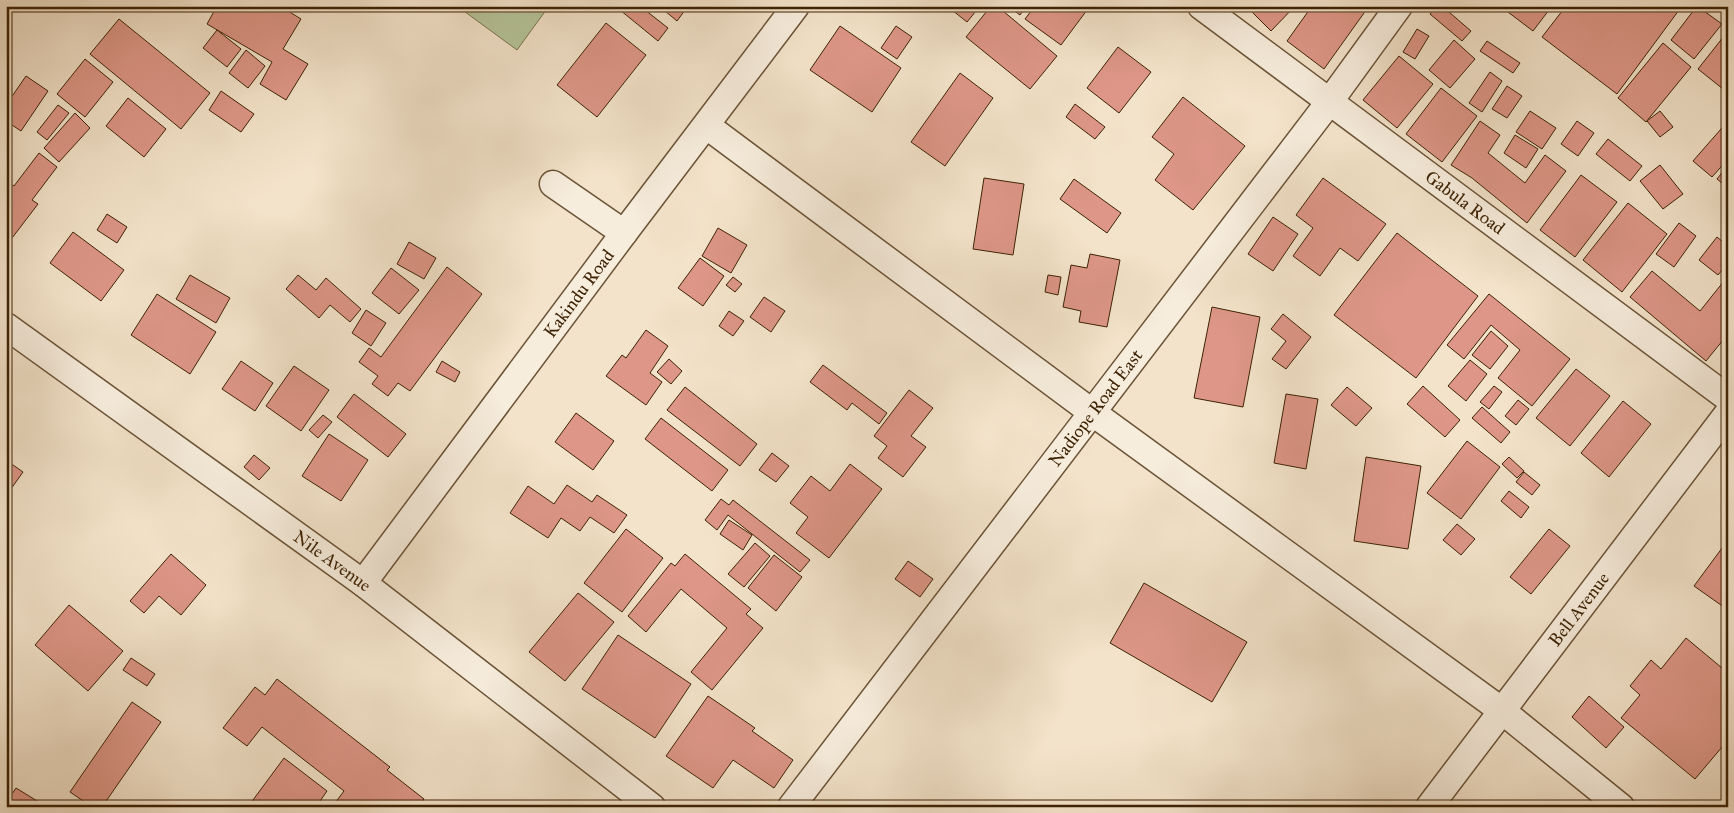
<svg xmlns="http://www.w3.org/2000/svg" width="1734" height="813" font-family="'IM FELL Great Primer',serif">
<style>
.green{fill:#b6c59a;stroke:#7a744f}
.building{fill:#dd9687;stroke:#3e2304}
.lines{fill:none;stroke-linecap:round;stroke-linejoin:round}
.minor-casing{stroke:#6b5336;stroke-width:29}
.minor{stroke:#f7eddd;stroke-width:26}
.labels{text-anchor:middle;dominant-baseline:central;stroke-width:4.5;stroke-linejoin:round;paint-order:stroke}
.street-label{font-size:18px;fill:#3e2304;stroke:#f7eddd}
</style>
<rect width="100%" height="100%" fill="#f3e3ca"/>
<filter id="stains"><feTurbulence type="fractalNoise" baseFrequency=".004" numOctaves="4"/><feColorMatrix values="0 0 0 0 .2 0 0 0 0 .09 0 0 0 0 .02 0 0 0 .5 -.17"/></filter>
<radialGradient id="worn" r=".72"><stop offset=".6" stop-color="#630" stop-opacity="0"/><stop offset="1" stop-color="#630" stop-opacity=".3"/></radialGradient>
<path class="green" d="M457,6H549L517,50Z"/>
<g class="building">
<path d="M217,6H280L301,19L283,49L308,64L286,100L260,84L272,62L207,24Z"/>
<path d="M623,6H640L668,28L658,41L620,10Z"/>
<path d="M659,6H688L677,21Z"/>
<path d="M947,6H980L967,22Z"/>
<path d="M991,6H997L1057,56L1030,89L966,37Z"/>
<path d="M1008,6H1026L1020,15Z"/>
<path d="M1035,6H1090L1061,45L1025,19Z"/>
<path d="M1246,6H1295L1271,31Z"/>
<path d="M1312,6H1369L1324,69L1287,41Z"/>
<path d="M1436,6H1442L1471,31L1462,41L1430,14Z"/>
<path d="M1500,6H1552L1533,31Z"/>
<path d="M1566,6H1682L1617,94L1542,37Z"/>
<path d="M1697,6L1722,24L1694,59L1671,40Z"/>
<path d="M119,19L210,93L181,129L90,54Z"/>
<path d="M606,23L646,55L597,117L557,85Z"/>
<path d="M840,26L901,68L872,112L810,70Z"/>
<path d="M896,26L912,37L897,59L881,48Z"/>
<path d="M1417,29L1429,36L1415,59L1403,52Z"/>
<path d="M217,30L241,49L227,67L203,48Z"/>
<path d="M1728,31V93L1698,69Z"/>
<path d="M1454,40L1475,59L1450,88L1429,70Z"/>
<path d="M1487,41L1520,63L1513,73L1480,51Z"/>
<path d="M1663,43L1691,67L1646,122L1618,98Z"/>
<path d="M1118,47L1151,72L1119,113L1087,88Z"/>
<path d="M246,50L265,66L248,88L229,73Z"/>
<path d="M1399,56L1433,84L1397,128L1363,100Z"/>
<path d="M85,59L113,82L85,117L57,94Z"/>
<path d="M1490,72L1502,81L1482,112L1469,103Z"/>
<path d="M960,73L993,98L945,166L911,142Z"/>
<path d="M26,76L48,91L21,131L6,121V105Z"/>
<path d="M1507,86L1522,96L1507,118L1492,109Z"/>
<path d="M1441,88L1477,116L1442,162L1406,134Z"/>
<path d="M221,91L254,114L241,132L209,110Z"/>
<path d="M1183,97L1245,146L1193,210L1155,180L1174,154L1152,137Z"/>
<path d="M128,98L166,129L144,157L106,126Z"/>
<path d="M1075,104L1105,127L1095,139L1066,117Z"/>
<path d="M58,105L69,113L47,140L37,132Z"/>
<path d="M1530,111L1556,128L1542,149L1516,132Z"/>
<path d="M1660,111L1673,127L1660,137L1647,121Z"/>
<path d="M75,113L90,128L59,162L44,148Z"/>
<path d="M1480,121L1500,135L1488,153L1525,183L1545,155L1566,171L1527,223L1472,178L1451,165Z"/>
<path d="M1577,121L1594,133L1578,156L1561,144Z"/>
<path d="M1728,121V159L1712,177L1693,161Z"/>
<path d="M1515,135L1538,149L1526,168L1504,153Z"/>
<path d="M1608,139L1642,166L1630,181L1596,154Z"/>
<path d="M39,153L57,167L32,200L38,204L9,242L6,239V180L14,186Z"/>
<path d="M1660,165L1683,194L1663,209L1640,181Z"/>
<path d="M1728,165V188L1717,179Z"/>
<path d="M1581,175L1617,202L1575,257L1540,230Z"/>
<path d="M984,178L1024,184L1013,255L973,249Z"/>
<path d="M1323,178L1386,224L1358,261L1340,248L1320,276L1293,256L1313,228L1296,215Z"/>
<path d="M1074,179L1121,213L1107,233L1060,199Z"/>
<path d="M1628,203L1667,234L1622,292L1583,260Z"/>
<path d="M107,214L127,227L117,243L97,230Z"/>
<path d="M1273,217L1298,234L1273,271L1248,254Z"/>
<path d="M1679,223L1696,236L1674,267L1656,254Z"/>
<path d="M718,228L747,245L731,273L702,256Z"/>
<path d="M73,232L124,270L101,301L50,263Z"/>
<path d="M1397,233L1478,296L1416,378L1334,315Z"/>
<path d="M1717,237L1728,246V263L1718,275L1699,260Z"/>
<path d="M409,242L436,258L424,279L397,264Z"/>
<path d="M1090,254L1120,260L1107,327L1079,322L1081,311L1063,307L1071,265L1087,268Z"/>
<path d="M700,258L724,276L703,306L678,288Z"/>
<path d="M447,267L482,294L410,391L398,383L388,396L372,384L378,376L359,362L369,348L381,357Z"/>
<path d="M391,268L419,290L399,314L372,293Z"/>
<path d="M1652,271L1700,311L1728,276V334L1706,361L1630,297Z"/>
<path d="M190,275L230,298L216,323L176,299Z"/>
<path d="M298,275L316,290L326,278L361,309L350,322L330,305L319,318L286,289Z"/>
<path d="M1048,275L1061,277L1058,295L1045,292Z"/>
<path d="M733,277L742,284L735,292L726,285Z"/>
<path d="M157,294L216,332L190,374L131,335Z"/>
<path d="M1489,294L1570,359L1532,406L1498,378L1520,350L1491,325L1464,359L1447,345Z"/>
<path d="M764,297L785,311L771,332L750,317Z"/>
<path d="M1212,307L1260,317L1243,407L1194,398Z"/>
<path d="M366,310L386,323L371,346L352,333Z"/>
<path d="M729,311L744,321L733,336L719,326Z"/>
<path d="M1283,314L1311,337L1286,369L1272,359L1286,341L1271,329Z"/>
<path d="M646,330L668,346L650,373L662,382L646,405L606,376L622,355L626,358Z"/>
<path d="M1491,331L1508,346L1490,369L1472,355Z"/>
<path d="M669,359L682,371L671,384L657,372Z"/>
<path d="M1470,360L1487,374L1466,401L1448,386Z"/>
<path d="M241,361L273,383L255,411L222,389Z"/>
<path d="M442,361L460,372L455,382L436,372Z"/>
<path d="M823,365L887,413L879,424L852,403L847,410L810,382Z"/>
<path d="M294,366L329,390L301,431L266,406Z"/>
<path d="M1576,369L1610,396L1570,446L1536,418Z"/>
<path d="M1423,386L1460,420L1445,437L1407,404Z"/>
<path d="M1494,386L1502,392L1489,409L1480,402Z"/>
<path d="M685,387L757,444L740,466L667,410Z"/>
<path d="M1347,387L1372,408L1356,426L1331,405Z"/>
<path d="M909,390L933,408L911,436L926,447L903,477L878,458L887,446L874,436Z"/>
<path d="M354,394L406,434L388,457L337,417Z"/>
<path d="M1286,394L1318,399L1306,469L1274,463Z"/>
<path d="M1518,400L1529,409L1516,425L1505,416Z"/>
<path d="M1623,401L1651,424L1609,477L1581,453Z"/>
<path d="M1482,407L1510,432L1501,443L1472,418Z"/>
<path d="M576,413L614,441L593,470L555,442Z"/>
<path d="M323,415L332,422L318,438L309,430Z"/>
<path d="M661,418L728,470L712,491L645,439Z"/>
<path d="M329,434L368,460L341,501L302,476Z"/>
<path d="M1467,441L1500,467L1461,519L1427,493Z"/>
<path d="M772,453L789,466L776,482L759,470Z"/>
<path d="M254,455L270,468L259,480L244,467Z"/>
<path d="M1366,457L1421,466L1408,549L1354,541Z"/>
<path d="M1509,457L1524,471L1517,478L1502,464Z"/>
<path d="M6,460L23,472L6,496Z"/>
<path d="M850,464L882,489L829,558L796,533L808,517L790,503L811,476L830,491Z"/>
<path d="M1524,472L1540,485L1532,495L1516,482Z"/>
<path d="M567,485L592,502L597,495L627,515L614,533L590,517L580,531L561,518L548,538L510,513L528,486L554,504Z"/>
<path d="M1509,491L1529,507L1521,518L1501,501Z"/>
<path d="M721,499L729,505L733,500L810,560L800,572L728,515L717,530L705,520Z"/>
<path d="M729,520L752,535L743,550L720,534Z"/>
<path d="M1457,524L1475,539L1461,555L1443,540Z"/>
<path d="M626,529L663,558L622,612L584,583Z"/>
<path d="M1549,529L1570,546L1531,594L1510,577Z"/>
<path d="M1728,540V610L1694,586Z"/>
<path d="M755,543L770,556L744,587L728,574Z"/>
<path d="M171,554L206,585L181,615L159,596L144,613L130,601Z"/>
<path d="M685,554L751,609L746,614L763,628L712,690L691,672L727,628L681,589L646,632L628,616L671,563L675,566Z"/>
<path d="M774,555L802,577L776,611L748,588Z"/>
<path d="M908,561L933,579L920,597L895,579Z"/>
<path d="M1144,583L1247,642L1212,702L1110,643Z"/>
<path d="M578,593L614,622L565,681L529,652Z"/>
<path d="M69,605L123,651L88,691L35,645Z"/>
<path d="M618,635L691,684L655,738L582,689Z"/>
<path d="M1686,638L1728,673V740L1695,779L1621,718L1640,695L1630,686L1651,660L1661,669Z"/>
<path d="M131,658L155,674L147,686L123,670Z"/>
<path d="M277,679L390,767L387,770L424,799L419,807H332L344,791L262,727L247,746L223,728L255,687L265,695Z"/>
<path d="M708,696L755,728L752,731L793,760L774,788L733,760L713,788L666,756Z"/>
<path d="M1589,696L1624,727L1606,748L1572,717Z"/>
<path d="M132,702L161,722L102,807H92L70,792Z"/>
<path d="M284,758L327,791L316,807H253L250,804Z"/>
<path d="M16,788L47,807H6V803Z"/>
</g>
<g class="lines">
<defs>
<g id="minor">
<path id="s1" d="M1201,6L1728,398"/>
<path d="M707,126L1093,413L1501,710L1621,807"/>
<path d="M553,184L624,233"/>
<path id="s2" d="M6,326L363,583L652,807"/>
<path id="s3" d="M363,583L624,233L796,6"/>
<path id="s4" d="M791,807L1330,101L1399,6"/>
<path id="s5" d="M1429,807L1728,413"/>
</g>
</defs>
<use href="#minor" class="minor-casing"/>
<use href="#minor" class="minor"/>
</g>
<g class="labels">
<g class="street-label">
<text stroke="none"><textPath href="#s1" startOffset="329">Gabula Road</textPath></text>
<text stroke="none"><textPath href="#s3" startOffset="361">Kakindu Road</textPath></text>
<text stroke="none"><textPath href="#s4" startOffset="502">Nadiope Road East</textPath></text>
<text stroke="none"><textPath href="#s2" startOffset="402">Nile Avenue</textPath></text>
<text stroke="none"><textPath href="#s5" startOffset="248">Bell Avenue</textPath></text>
</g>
</g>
<rect width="1734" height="813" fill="none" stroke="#f3e3ca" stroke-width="25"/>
<rect x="8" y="8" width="1719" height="798" fill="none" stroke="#3e2304" stroke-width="2.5"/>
<rect x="12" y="12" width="1709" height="788" fill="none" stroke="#3e2304"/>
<rect width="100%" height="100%" filter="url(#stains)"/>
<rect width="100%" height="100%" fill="url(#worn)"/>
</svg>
